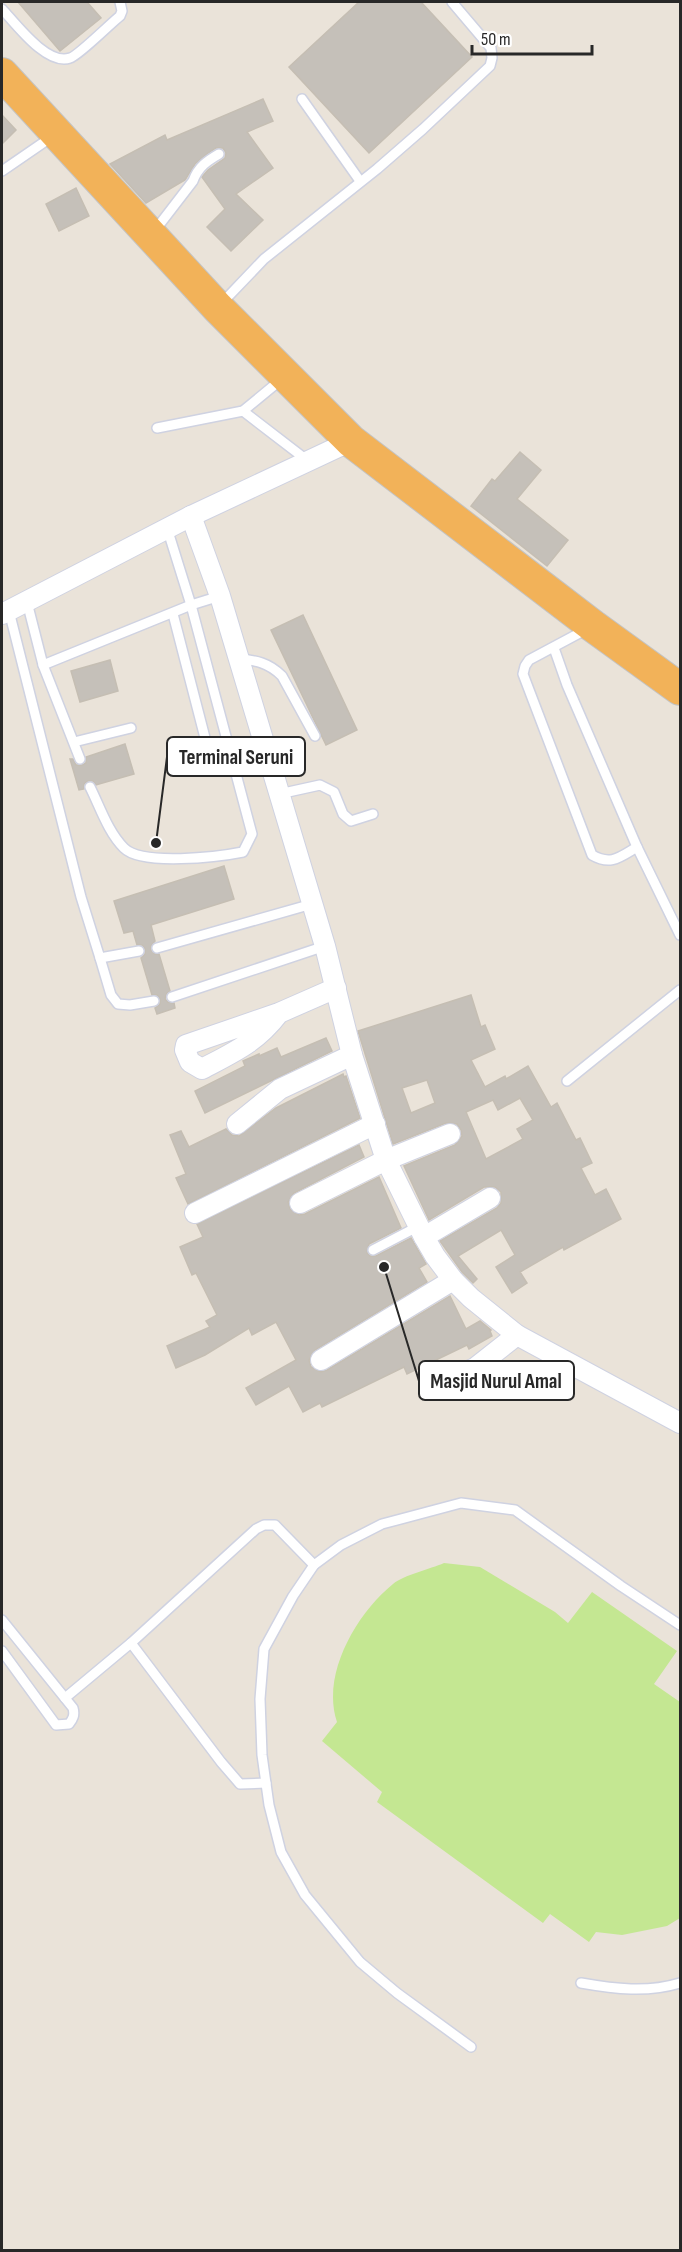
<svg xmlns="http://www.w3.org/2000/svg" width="682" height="2252" font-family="'Sofia Sans Condensed',sans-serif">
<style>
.pitch{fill:#c4e792}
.building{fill:#c5c0b9;stroke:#c5beb3;stroke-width:1.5;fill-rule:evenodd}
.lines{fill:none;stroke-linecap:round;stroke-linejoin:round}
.service-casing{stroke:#cfd2e1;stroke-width:12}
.minor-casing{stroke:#cfd2e1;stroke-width:22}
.trunk-casing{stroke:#c3c3c3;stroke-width:34}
.service{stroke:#fff;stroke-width:9}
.minor{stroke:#fff;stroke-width:20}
.trunk{stroke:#f2b259;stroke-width:32}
.leader{fill:none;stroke:#282828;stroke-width:2}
.callout-dot{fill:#282828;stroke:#fff;stroke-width:2}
.callout{fill:#fff;stroke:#282828;stroke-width:2}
.callout-label{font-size:21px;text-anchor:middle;font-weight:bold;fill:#282828}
</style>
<rect width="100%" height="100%" fill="#eae3d9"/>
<path class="pitch" d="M444,1563L480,1567L555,1612L568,1623L592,1592L677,1651L654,1684L680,1702V1918L667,1926L622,1935L596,1932L589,1942L550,1914L543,1923L377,1802L382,1792L322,1741L337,1722C321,1675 356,1614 393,1584C404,1575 430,1569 444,1563Z"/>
<g class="building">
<path d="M18,2H87L101,18L60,51Z"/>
<path d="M359,2H421L472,57L369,153L289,67Z"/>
<path d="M263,99L273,121L247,132L273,168L236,194L263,220L231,251L207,227L225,209L202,177L208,170L225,158L226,153L223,148H216L207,154L195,164L185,180L146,203L110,164L165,135L167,140Z"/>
<path d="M2,115L16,130L2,144Z"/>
<path d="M76,188L89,216L59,231L46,204Z"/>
<path d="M520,452L541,470L517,499L568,540L547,566L471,506L492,479L495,481Z"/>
<path d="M303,615L357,730L326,745L271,630Z"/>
<path d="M110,660L118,691L80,702L71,671Z"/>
<path d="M125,744L134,774L96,785L93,781H88L84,784V789L79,790L70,759H73L76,765H82L86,763V757Z"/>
<path d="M224,866L234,899L151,925L155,941L151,946V950L155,954H159L170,991L167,993L165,999L168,1002L174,1003L175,1008L157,1014L155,1008L160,1004V999L157,995H152L141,958L145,954V949L142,945H137L133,931L124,933L114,901Z"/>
<path d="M471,995L481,1027L485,1025L495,1049L471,1060L485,1087L505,1076L506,1079L528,1066L551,1107L557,1103L576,1140L580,1138L592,1163L581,1168L595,1195L606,1189L621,1219L564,1250L563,1247L520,1272L527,1283L512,1293L496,1267L515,1255L501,1230L458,1256L477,1279L473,1283L462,1272L440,1241L497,1208L501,1203V1192L495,1187H484L429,1220L404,1166L455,1145L462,1136L461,1130L457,1124L446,1123L393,1144L358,1031ZM427,1080L435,1103L411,1113L402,1088ZM520,1098L533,1120L517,1129L523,1139L486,1159L466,1112L493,1100L498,1110Z"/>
<path d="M326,1038L332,1051L205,1113L195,1091L245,1066L243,1061L259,1054V1056L277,1048L281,1057Z"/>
<path d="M343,1074L344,1077L346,1076L360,1118L188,1204L176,1178L186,1174L170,1135L181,1131L189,1147L226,1129L232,1135L239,1136L276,1108Z"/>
<path d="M359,1145L364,1157L294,1193L288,1202L290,1209L299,1215L305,1214L379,1177L401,1228L369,1244L367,1253L370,1256H376L411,1238L426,1264L419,1268L427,1282L315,1350L309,1360L311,1367L321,1372L327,1370L450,1296L466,1329L480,1321L491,1330L490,1331L492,1336L469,1349L467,1345L407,1374L404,1367L322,1407L320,1403L303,1412L289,1386L256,1405L246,1388L296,1360L276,1322L252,1335L249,1328L205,1355L176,1368L167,1346L210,1327L206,1321L217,1315L196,1273L192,1275L180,1247L203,1237L197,1224Z"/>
</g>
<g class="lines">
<defs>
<g id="service">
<path d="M2,9C16,24 47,66 70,58C78,56 111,23 120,16L122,11L120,2"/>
<path d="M302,99L360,181"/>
<path d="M2,171L53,136"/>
<path d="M153,233L193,181C198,167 207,161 219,154"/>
<path d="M221,304L264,259L377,169L423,129L490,66L492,58L491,48L452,2"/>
<path d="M243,411L308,461"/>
<path d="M157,428L243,411L283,378"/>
<path d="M27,602L43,665L80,759"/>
<path d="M9,611L81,897L100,958L139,951"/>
<path d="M173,614L211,761"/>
<path d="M554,648L567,685L637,847C620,857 611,866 592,855L523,674L525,666L529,660L587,629"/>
<path d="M238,659C256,660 269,663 282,676L315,736"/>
<path d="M43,665L191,605L220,596"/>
<path d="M74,742L131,728"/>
<path d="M90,787C100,807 108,832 124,848C142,866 218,857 243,852L252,834L191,605L167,528"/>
<path d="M279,794L320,785L334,792L343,814L351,821L373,814"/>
<path d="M637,847L680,935"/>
<path d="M157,948L312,904"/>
<path d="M100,958L111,995L118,1004L130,1005L154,1001"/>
<path d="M172,997L325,946"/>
<path d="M567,1081L680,990"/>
<path d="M373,1250L419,1226"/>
<path d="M314,1565L293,1596L264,1649L260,1699L262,1755L269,1805L281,1852L305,1895L360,1962L397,1993L471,2047"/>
<path d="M2,1620L73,1708C75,1715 73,1719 69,1724L56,1725L2,1651"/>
<path d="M131,1643L221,1762L240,1784L266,1783"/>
<path d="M65,1698L131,1643L256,1529L264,1525H275L314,1565L341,1545L382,1524L461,1503L515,1510L621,1586L680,1625"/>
<path d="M581,1983C615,1989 647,1993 680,1983"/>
</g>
<g id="minor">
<path d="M191,516L220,596L325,946L352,1055L386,1160L424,1237L435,1256L453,1280L471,1298L517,1335L680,1423"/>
<path d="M2,614L191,516L351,441"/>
<path d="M279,1013C256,1043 234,1052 202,1069L190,1062L185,1050L186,1045L279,1013L336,988"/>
<path d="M237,1124L280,1089L352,1055"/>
<path d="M300,1203L386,1160L450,1134"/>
<path d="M195,1213L375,1124"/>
<path d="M424,1237L490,1198"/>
<path d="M321,1360L453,1280"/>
<path d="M440,1383L475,1368L517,1335"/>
</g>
<path id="trunk" d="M2,74L218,308L351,441L593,626L680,689"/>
</defs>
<use href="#service" class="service-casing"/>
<use href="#minor" class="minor-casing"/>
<use href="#trunk" class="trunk-casing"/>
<use href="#service" class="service"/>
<use href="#minor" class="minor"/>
<use href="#trunk" class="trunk"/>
</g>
<path class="leader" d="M156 843L167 757M384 1267L419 1381"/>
<g class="callout-dot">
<circle cx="156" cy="843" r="6"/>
<circle cx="384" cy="1267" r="6"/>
</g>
<g class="callout">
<rect x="167" y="737" width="138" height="39" rx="6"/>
<rect x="419" y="1361" width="155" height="39" rx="6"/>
</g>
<g class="callout-label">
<text x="236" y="764">Terminal Seruni</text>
<text x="496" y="1388">Masjid Nurul Amal</text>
</g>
<rect width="682" height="2252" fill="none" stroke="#282828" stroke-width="6"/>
<path d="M472 45v9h120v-9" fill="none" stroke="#282828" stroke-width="3"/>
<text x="481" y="45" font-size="18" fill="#282828" stroke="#ffffff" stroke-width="4.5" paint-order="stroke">50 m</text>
</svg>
